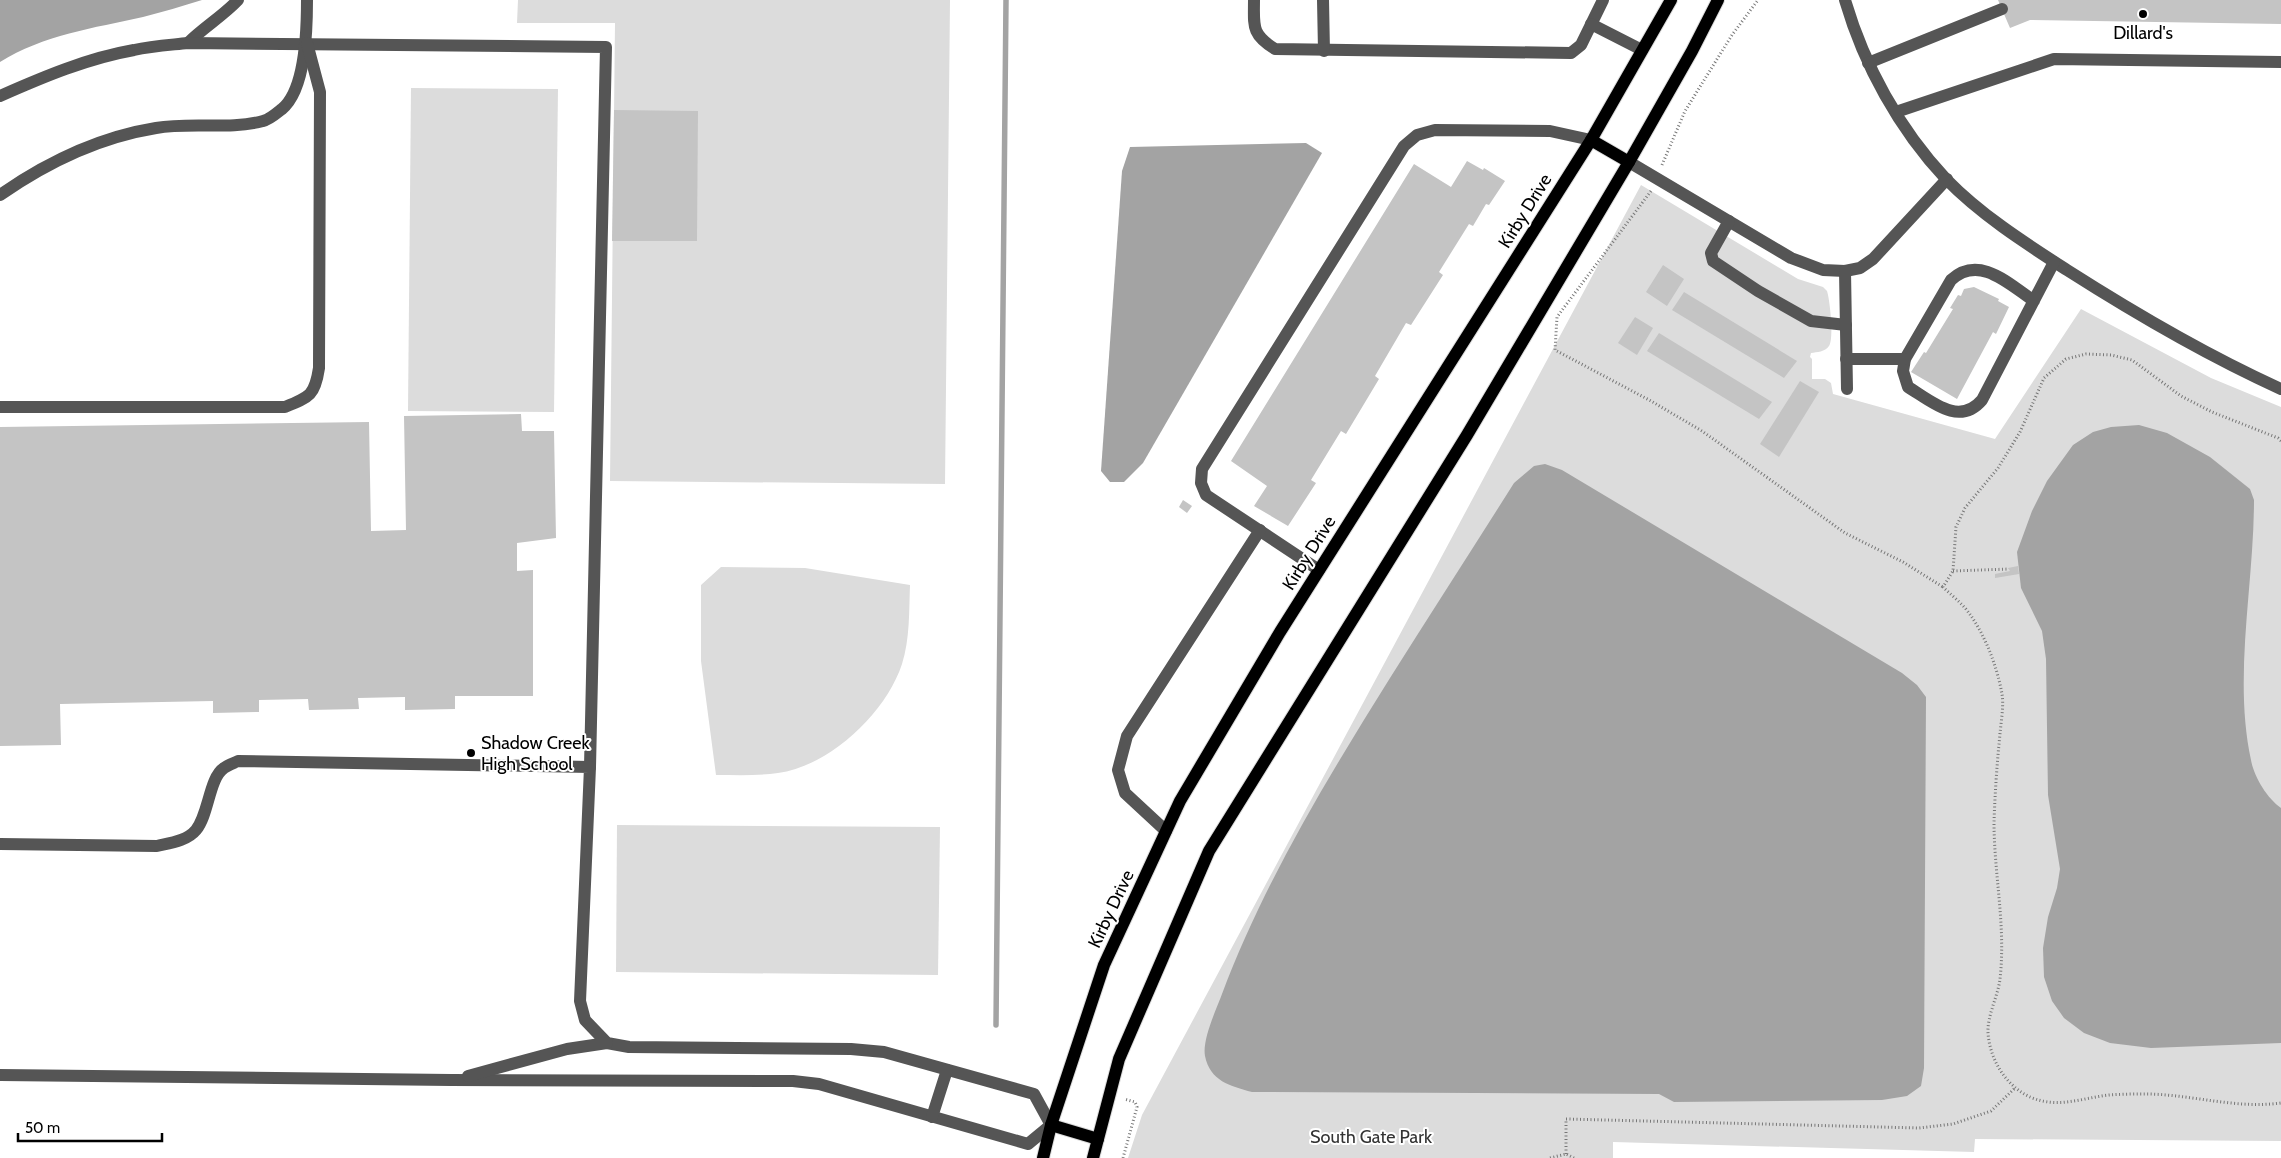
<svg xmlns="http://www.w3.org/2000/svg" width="2281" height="1158" font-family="Cabin,sans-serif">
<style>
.green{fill:#dcdcdc}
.water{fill:#a3a3a3}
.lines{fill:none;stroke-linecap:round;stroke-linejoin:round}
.stream{stroke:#a3a3a3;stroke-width:5.5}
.building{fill:#c4c4c4}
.major-casing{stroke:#dbdbdb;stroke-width:14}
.path{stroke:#777;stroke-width:3;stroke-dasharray:1 2.5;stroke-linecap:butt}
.minor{stroke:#555;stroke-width:12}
.major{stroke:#000;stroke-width:12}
.poi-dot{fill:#000;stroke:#fff;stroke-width:2}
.labels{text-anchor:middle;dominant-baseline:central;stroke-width:4;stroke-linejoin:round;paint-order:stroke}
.poi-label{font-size:18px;fill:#000;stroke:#fff}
.street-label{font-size:18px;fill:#000;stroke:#fff}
.park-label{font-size:18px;fill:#333;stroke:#fff}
</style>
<rect width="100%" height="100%" fill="#fff"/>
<g class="green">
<path d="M518,0H950L945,484L610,481L615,23H517Z"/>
<path d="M411,88L558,89L554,412L408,411Z"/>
<path d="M1641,185L1798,279L1823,287L1827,291C1830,300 1834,339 1829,346C1825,352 1817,352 1811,353L1810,357L1812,359V379H1825L1831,383L1833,394L1995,439L2081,309L2211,378L2281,407V1141L1975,1139L1974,1152L1613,1142V1158H1128L1142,1115Z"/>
<path d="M721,567L805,568L910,585C909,611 910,639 902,664C886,713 830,766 778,773C757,776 737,775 716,775L701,661V585Z"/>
<path d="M617,825L940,827L938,975L616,972Z"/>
</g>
<g class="water">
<path d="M0,0H202C182,6 163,12 143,17C94,28 43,35 0,62Z"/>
<path d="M1306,143L1322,153L1143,463L1124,482H1110L1101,471L1122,171L1130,147Z"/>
<path d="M2139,425L2167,433L2210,457L2250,489L2254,500C2254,585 2233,677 2251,760C2254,777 2267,798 2281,808V1043L2151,1048L2110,1043L2084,1033L2064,1018L2052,1001L2044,977L2043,948L2048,917L2057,888L2060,869L2048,795L2046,659L2042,631L2021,588L2017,552L2032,511L2047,481L2073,445L2093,432L2111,427Z"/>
<path d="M1545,464L1562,470L1902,673L1917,685L1926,697L1924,1068L1921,1086L1907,1096L1882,1100L1674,1102L1659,1094L1252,1092C1230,1086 1210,1081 1205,1056C1202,1040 1216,1010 1222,994C1264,882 1327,779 1390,678C1431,613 1473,548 1514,483L1534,466Z"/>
</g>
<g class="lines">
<path class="stream" d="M996,1025L1006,0"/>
</g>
<g class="building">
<path d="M1998,0H2281V24L2030,20L2010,28Z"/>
<path d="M614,110L698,111L697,241H612Z"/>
<path d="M1467,161L1483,170L1484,168L1505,181L1489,205L1486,204L1473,226L1469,224L1439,272L1443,275L1411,325L1406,323L1375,376L1379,379L1346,434L1341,431L1311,480L1316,483L1288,526L1254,506L1267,486L1231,461L1414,164L1451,187Z"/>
<path d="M1663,265L1684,279L1667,306L1646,292Z"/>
<path d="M1974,287L1999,299L1998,301L2009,307L1996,334L1993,332L1957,399L1911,372L1924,352L1926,353L1953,309L1950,308L1958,295L1961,296L1964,289Z"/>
<path d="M1684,292L1797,361L1784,378L1672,310Z"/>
<path d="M1635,317L1653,328L1637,355L1618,343Z"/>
<path d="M1659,333L1772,402L1759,419L1647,351Z"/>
<path d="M1800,381L1819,392L1779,457L1760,444Z"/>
<path d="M521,414L522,431H554L556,538L517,543V571L533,570V696H455V709L405,710V697L358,698L359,709L309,710L308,699L259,700V712L213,713V701L60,704L61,745L0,746V427L369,422L371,531L406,530L404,416Z"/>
<path d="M1183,500L1192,506L1187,513L1179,507Z"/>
<path d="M2018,566L2019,574L1995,578V574L2010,571L2008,568Z"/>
</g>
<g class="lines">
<defs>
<g id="major">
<path d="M1591,140L1629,162"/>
<path d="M1051,1125L1098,1139"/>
<path d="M1043,1158L1051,1125L1104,965L1180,801L1280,632L1591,140L1671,0"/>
<path d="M1093,1158L1119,1059L1209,851L1467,435L1629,162L1692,51L1718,0"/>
</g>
</defs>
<use href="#major" class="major-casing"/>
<g class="path">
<path d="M1662,165L1685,111L1732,35L1758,0"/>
<path d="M1651,191L1557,317L1555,350L1651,401L1702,431L1845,533L1903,562L1943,587"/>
<path d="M2281,441L2278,438L2212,412L2181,396L2132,360L2111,355L2086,354L2066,359L2044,378L2020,432L1998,468L1965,508L1956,527L1953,571L1943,587C1951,595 1962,603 1969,613C1985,635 1997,666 2002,694C2004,706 2001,721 2000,734C1997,763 1995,793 1994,822C1994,874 2006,926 2000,979C1998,996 1987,1016 1988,1033C1990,1060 2006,1086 2030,1097C2057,1109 2082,1098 2109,1095C2122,1094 2136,1094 2149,1094C2194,1095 2236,1109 2281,1103"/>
<path d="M1953,571L2009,569"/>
<path d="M1566,1154V1119L1919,1128L1953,1124L1991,1111L2015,1088"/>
<path d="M1123,1158L1137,1107L1135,1102L1124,1099"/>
<path d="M1550,1158L1566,1154L1574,1158"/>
</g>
<g class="minor">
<path d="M1254,0C1254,26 1251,34 1275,49L1571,53L1581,45L1603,0"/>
<path d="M1323,0L1324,51"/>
<path d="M1845,0C1864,65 1899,129 1946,179C1981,215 2025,243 2067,270C2136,314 2206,355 2281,389"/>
<path d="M1591,24L1642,50"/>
<path d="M188,43C204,27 223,16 238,0"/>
<path d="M1868,63L2002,9"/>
<path d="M0,96C43,77 88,58 134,50C152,46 170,45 188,43L606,47L590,767"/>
<path d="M1896,112L2054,59L2281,62"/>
<path d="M1629,162L1791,258L1823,270L1845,271L1860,268L1873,259L1947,179"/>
<path d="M0,195C46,163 100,137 156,128C191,122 229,130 263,121C269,120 277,113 282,109C306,89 307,29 307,0"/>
<path d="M1729,221L1711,253L1713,261L1758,291L1811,321L1846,325"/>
<path d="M1845,271L1847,389"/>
<path d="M2034,301C2009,284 1979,254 1951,280L1905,359L1903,371L1908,387C1931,401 1959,427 1982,400L2054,262"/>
<path d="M1846,359H1905"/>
<path d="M0,407H285C310,397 315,395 319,368L320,92L307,43"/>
<path d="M1319,570L1206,495L1201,483L1202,469L1404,146L1417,135L1435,130L1550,131L1591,140"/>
<path d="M1166,831L1125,793L1118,770L1127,736L1260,530"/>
<path d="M0,844L157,846C170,843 187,841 196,830C209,814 209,778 224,768C228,765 234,763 238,761L590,767L580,1001L585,1020L607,1043L629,1047L851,1049L884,1052L1034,1094L1051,1125L1028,1144L819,1084L793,1081L451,1080L0,1075"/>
<path d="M468,1076L567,1049L607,1043"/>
<path d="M932,1117L947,1070"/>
</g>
<use href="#major" class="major"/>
</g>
<g class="poi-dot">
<circle cx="2143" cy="14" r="5"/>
<circle cx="471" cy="753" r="5"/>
</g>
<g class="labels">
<g class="poi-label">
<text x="2143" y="33">Dillard's</text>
<text x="481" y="743" text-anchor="start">Shadow Creek<tspan x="481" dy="21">High School</tspan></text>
</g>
<g class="street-label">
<text transform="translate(1525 211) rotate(-58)">Kirby Drive</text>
<text transform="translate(1309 553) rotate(-58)">Kirby Drive</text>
<text transform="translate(1111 909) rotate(-65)">Kirby Drive</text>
</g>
<g class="park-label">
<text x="1371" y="1137">South Gate Park</text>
</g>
</g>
<path d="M18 1133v8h144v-8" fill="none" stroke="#000000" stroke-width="2.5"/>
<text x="25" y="1133" font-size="15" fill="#000000" stroke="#ffffff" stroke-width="4" paint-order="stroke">50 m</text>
</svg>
